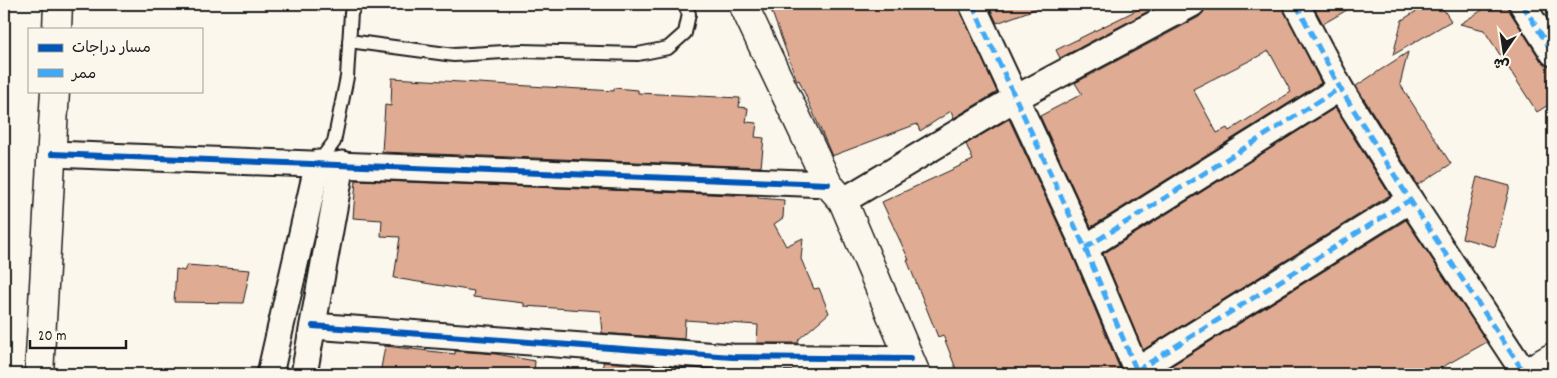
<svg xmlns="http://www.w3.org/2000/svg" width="1557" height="378" font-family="Dekko,'Playpen Sans Arabic',sans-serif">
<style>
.building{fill:#dfab93;stroke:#1c1c1c;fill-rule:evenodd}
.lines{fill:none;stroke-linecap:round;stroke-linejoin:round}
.lane-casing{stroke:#1c1c1c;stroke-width:16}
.street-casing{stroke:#1c1c1c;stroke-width:29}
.secondary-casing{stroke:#1c1c1c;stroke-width:31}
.lane{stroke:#fbf7ec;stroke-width:12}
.street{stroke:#fbf7ec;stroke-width:25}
.secondary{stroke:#fbf7ec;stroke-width:28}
.quiet{stroke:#3fa9f5;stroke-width:5;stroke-dasharray:10 5;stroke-linecap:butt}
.cycleway-casing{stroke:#fbf7ec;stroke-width:9}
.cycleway{stroke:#0057b8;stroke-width:6}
</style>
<rect width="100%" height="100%" fill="#fbf7ec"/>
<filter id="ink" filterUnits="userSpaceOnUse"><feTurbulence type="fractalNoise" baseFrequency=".02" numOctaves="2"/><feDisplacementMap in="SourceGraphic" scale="10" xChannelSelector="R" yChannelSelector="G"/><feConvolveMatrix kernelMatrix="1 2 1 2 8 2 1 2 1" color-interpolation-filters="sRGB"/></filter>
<g filter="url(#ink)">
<g class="building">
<path d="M769,4H958L997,92L954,118L951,111L920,131L917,124L832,156L799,80L797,81Z"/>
<path d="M988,4H1042L1043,6L997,23Z"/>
<path d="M1149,4H1162L1060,58L1056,50Z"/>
<path d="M1206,4H1282L1321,83L1091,227L1040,116L1082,94L1075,83L1199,17L1204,11ZM1269,51L1291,92L1229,131L1227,128L1217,133L1193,89Z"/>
<path d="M1312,4H1357L1323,24Z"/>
<path d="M1428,4H1440L1451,21L1393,55L1402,20Z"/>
<path d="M1492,4H1508L1510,12L1541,61L1546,65L1553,67V102L1537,112L1484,30L1460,24Z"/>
<path d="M1408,52L1400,84L1451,164L1418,185L1356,86Z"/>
<path d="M392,78L581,89L614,91V88L638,90V93L740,98L739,107L748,108L746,122L757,123L755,137L764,138L761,167L382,152L385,105L391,106Z"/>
<path d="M1335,108L1390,195L1143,350L1103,254Z"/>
<path d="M1009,119L1072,254L1122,374H958L943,335L938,337L907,260H909L882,202L973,160L966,144Z"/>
<path d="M1477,177L1510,186L1495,247L1462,238Z"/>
<path d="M356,180L758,196V198L784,200L783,218L774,224L786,246L803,238L801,259L814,289L819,288L829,313L799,339L798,343H757L758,325L685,320L684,339L602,333L600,311L524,306V303L473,297L474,291L394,278L400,237L381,236L382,220L353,218Z"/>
<path d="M1406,220L1487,342L1430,374H1158Z"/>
<path d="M187,265L250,270L243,303L174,302L176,269L184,271Z"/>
<path d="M385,346L455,354V351L496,354L535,361L534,374H380Z"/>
<path d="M603,362L683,368V374H604Z"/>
</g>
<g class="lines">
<defs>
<g id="lane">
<path d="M349,41L454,55L521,51L638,54L668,48L685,33L689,14L684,4"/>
<path d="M318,163L334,142L347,77L351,13L356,4"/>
</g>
<g id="street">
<path d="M972,4L1085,248L1138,374"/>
<path d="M1296,4L1340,88L1410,200L1525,374"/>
<path d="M1522,4L1553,53"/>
<path d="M52,154L828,184"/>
<path d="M843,201L1014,99L1192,4"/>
<path d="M1085,248L1340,88"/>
<path d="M313,326L732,357L910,359"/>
<path d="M1136,371L1410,200"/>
<path d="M270,374L318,163"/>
<path d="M304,374L342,164"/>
</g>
<g id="secondary">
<path d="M743,4L828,184L843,201L916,374"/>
<path d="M57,29L58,4"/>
<path d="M39,374L55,91"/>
<path d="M1524,374L1553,357"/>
</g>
</defs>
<use href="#lane" class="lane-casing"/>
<use href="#street" class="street-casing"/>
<use href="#secondary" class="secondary-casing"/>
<use href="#lane" class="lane"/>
<use href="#street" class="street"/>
<use href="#secondary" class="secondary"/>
<g class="quiet">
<path d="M972,4L1085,248L1138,374"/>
<path d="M1296,4L1340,88L1410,200L1525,374"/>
<path d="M1522,4L1553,53"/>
<path d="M1085,248L1340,88"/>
<path d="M1136,371L1410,200"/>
</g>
<defs>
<g id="cycleway">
<path d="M52,154L828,184"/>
<path d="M313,326L732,357L910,359"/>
</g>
</defs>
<use href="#cycleway" class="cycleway-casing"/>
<use href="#cycleway" class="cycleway"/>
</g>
</g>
<rect width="1557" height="378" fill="none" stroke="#fbf7ec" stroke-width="20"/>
<rect x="10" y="10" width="1537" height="358" fill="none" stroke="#1c1c1c" stroke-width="2" filter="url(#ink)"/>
<rect x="28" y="28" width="175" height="65" fill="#fbf7ec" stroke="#a29f99"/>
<rect x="38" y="44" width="25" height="8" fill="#0057b8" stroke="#a29f99"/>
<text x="72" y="52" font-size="15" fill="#1c1c1c">مسار دراجات</text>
<rect x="38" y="69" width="25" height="8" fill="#3fa9f5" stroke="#a29f99"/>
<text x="72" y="78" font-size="15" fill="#1c1c1c">ممر</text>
<g transform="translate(1504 52) rotate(193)" stroke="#fbf7ec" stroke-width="4" paint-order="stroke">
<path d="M0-4L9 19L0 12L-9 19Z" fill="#1c1c1c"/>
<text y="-8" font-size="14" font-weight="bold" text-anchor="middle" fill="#1c1c1c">ش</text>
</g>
<path d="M30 340v8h96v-8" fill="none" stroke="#1c1c1c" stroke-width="2.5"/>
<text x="38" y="340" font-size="15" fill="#1c1c1c" stroke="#fbf7ec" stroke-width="4" paint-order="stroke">20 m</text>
</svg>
